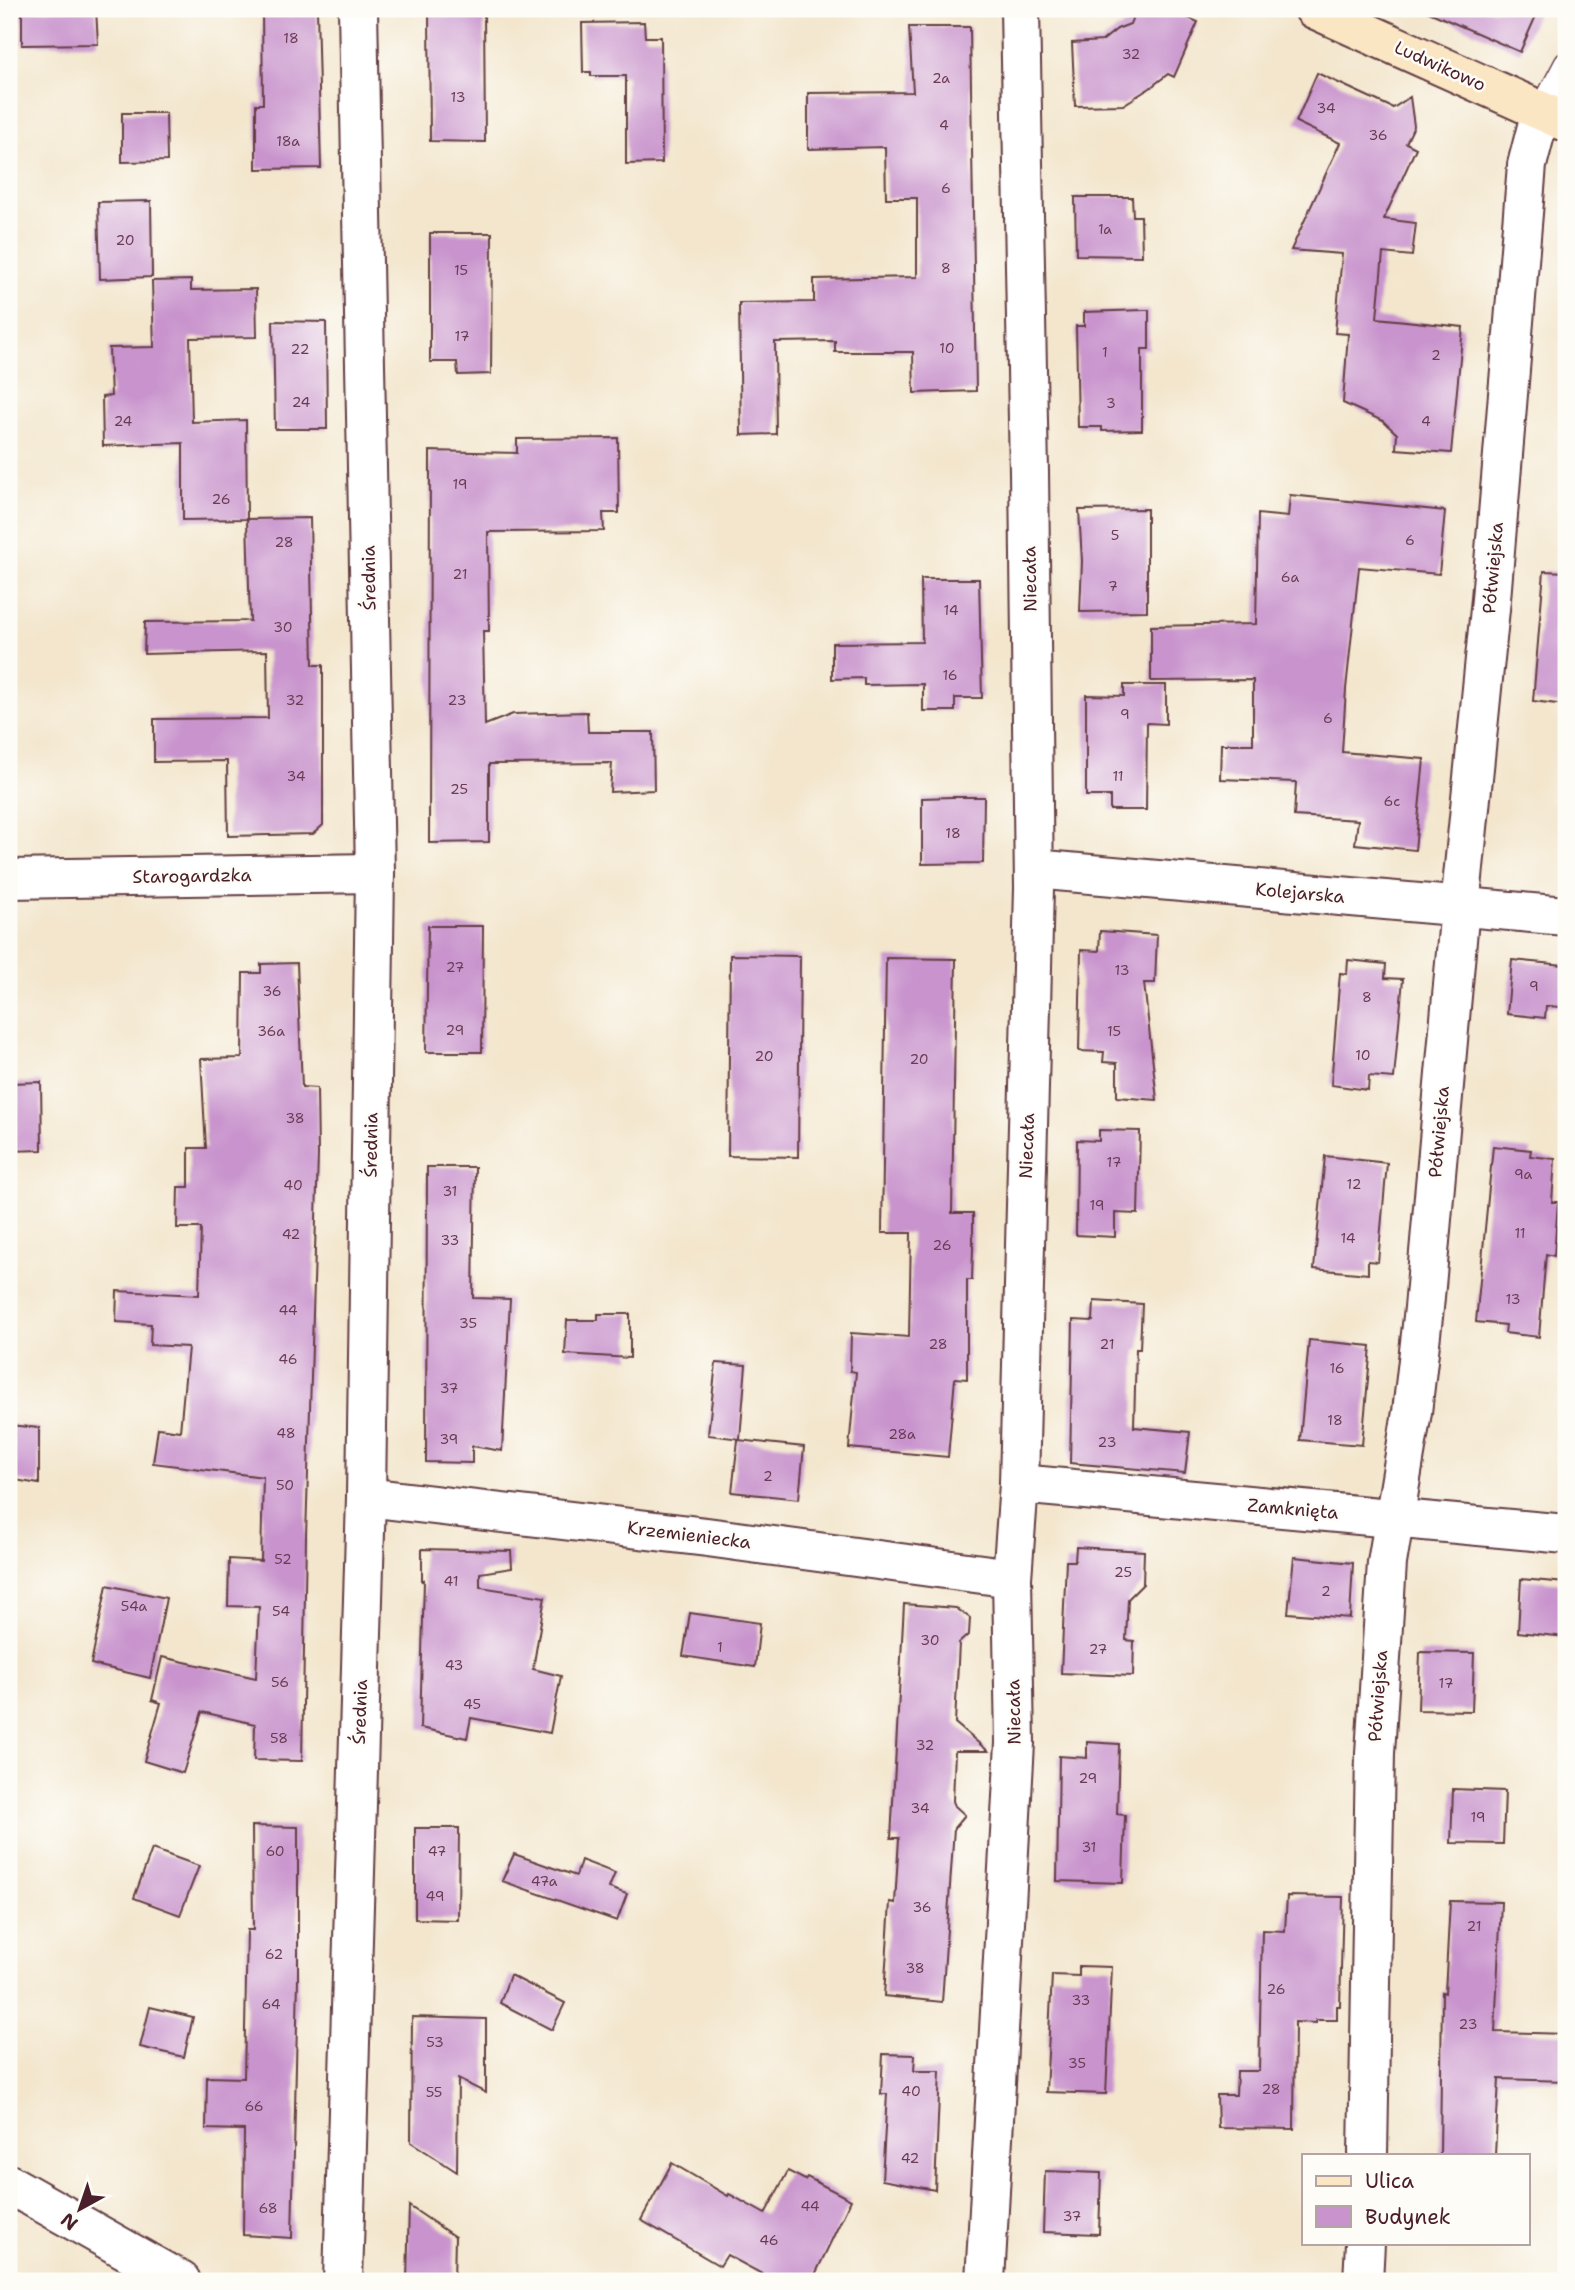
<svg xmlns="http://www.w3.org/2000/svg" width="1575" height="2290" font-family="'Shantell Sans',sans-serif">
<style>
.building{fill:#c994cd}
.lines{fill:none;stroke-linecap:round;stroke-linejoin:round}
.lane-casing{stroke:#633d43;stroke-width:26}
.street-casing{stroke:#633d43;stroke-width:42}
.secondary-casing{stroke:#633d43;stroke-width:42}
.lane{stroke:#fff;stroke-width:23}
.street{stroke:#fff;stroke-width:38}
.secondary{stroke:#fbe6c4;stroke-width:38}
.labels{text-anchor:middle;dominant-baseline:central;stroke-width:5;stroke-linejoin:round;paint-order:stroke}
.number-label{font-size:14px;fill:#6a3c54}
.street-label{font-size:18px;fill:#4a1f2b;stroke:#fdfcf7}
</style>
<rect width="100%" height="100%" fill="#fdfcf7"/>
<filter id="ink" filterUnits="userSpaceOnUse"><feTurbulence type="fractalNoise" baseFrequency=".0143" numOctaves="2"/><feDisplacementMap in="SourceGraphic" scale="14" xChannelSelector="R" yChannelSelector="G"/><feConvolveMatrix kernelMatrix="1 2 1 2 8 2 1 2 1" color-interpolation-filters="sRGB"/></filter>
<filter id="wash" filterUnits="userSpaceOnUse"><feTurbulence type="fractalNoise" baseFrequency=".00686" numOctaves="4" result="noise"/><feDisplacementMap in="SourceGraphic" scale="28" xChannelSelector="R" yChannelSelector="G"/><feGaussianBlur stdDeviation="1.57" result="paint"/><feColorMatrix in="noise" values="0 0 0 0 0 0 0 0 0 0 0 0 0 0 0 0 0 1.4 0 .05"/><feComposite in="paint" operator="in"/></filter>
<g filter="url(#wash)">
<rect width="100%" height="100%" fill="#f3e6cd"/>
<g id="blocks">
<g class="building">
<path d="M96,9L98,44L22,45V10Z"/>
<path d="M262,9H317L321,168L256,169V104H263Z"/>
<path d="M429,9H484L485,142L430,141Z"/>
<path d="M1136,9H1167L1198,22L1174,77L1168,74L1150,88L1123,105L1075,106L1072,43L1102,41L1117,29L1130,24Z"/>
<path d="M1422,9H1539L1520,52Z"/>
<path d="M644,22L645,37H661L662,163L626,164V76H591V72H583L582,23Z"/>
<path d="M909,27H970L976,391L914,393L913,352H835V341L775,342L776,434L741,435L739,303L814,302V279L917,277V198H886L885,147L808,149V93L913,92Z"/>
<path d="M1317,73L1393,108L1410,97L1414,126L1406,143L1416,148L1384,219L1416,223L1412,256L1383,253L1377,318L1463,327L1451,453L1396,449L1397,434L1383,421L1343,403L1348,334L1335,333L1342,254L1291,250L1340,143L1296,122Z"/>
<path d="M122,113H166L167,161L122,162Z"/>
<path d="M1075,197H1132L1133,216H1141L1142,256L1076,255Z"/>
<path d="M151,201L152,277L100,279L98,202Z"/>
<path d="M430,233H492L491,374L458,375L457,362H430Z"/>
<path d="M191,280V290L256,289L257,337L190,338L192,422L246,420L247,519L183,520V443L103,446L102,397L111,396L109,348L154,347L152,281Z"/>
<path d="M1144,310H1149V349H1142V430L1102,431V427H1078L1076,326H1084V312Z"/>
<path d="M273,321L326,322L327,429H275Z"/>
<path d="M618,438L619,513H603L604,531L488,532L489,631H483L485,725L513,714L587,712L588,732H653L654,790L610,792L612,763L489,764V842L429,843L430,451L517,453V439Z"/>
<path d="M1290,495L1445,511L1439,574L1359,567L1346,689L1342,752L1424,759L1415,850L1355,844L1358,820L1294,816L1296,782L1220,779L1221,744H1253V680L1151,681V626L1256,624L1258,514L1288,517Z"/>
<path d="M1147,509V611L1080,612L1082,561L1079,510Z"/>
<path d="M310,518L313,665H323V825L313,834L228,836L227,761L154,762V719L268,718L267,651L144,654L145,622L250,621L247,519Z"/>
<path d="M1544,571L1566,572V705L1533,701Z"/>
<path d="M921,579H979L982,698H955V711H923V684L864,685V678L832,679V643L922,642Z"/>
<path d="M1124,685H1166V724L1147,723L1146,810H1110V796H1086V695L1124,696Z"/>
<path d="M952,797H984L983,863L922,864V798Z"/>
<path d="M428,926H483L482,1052H426Z"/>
<path d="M1100,931L1157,935L1155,983H1144L1157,1100L1117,1097V1063L1103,1062L1104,1052L1079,1051L1081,950L1099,951Z"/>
<path d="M730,955L800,956L798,1157L728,1156Z"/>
<path d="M886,958L956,959L952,1213H973V1248L972,1280H967V1379L955,1378L948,1457L849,1448L856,1372L850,1371L851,1333L909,1337L911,1233H882Z"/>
<path d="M1348,960L1386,964L1385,978L1403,979L1394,1078L1369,1076L1368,1090L1331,1085L1340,973L1347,974Z"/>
<path d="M1512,960L1564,965L1561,1007L1546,1006L1545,1018L1507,1014Z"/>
<path d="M297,963L302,1087L317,1088L318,1155L306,1536L302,1761L254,1760L255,1724L202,1712L183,1773L144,1761L161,1703L152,1700L162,1657L256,1678L259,1607L228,1606L229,1559L261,1561L263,1477L153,1463L158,1428L180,1431L188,1347L150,1345L151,1324L116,1322L117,1291L199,1295L201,1228H177L178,1187H189V1148H206L201,1059L242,1058L243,973H261V964Z"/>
<path d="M41,1082L42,1150L9,1151V1083Z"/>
<path d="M1099,1130L1140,1131L1138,1214L1115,1213V1237L1076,1235L1077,1140L1099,1141Z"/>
<path d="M1493,1146L1531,1150L1530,1156L1555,1159L1552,1202H1558L1554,1256L1546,1254L1539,1337L1505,1333L1506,1325L1476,1322Z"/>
<path d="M1325,1156L1387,1163L1378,1262L1368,1261V1274L1314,1269Z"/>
<path d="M427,1167H475L473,1298L510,1299L502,1451L472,1446V1463L426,1462Z"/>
<path d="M1094,1301L1142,1304L1140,1349H1136L1134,1427L1190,1432L1185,1473L1070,1463L1073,1320L1093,1321Z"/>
<path d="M598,1314H630V1358L565,1354L567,1320H598Z"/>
<path d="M1309,1340L1371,1346L1362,1445L1300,1440Z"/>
<path d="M716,1363L746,1365L740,1439L708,1435Z"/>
<path d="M9,1425L39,1428V1484L9,1479Z"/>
<path d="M738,1440L804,1447L799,1499L732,1492Z"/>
<path d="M1076,1547L1144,1551L1143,1584L1128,1599L1126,1640L1134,1641L1133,1676L1061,1673L1066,1561H1075Z"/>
<path d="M422,1549L511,1551L512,1568L480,1573V1587L545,1597L533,1669L561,1676L550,1733L471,1718L467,1738L420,1728L424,1580L422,1581Z"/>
<path d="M1294,1557L1353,1563L1350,1618L1288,1613Z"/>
<path d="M1521,1579L1566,1583V1637L1518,1632Z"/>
<path d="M107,1585L166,1598L150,1678L91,1664Z"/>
<path d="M904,1604L956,1608L970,1618L969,1634L959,1643L955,1723L988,1751H955L953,1801L955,1806L965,1815L954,1828L942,2002L884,1996L890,1902L895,1903L899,1838H891Z"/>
<path d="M690,1613L760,1623L755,1667L683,1656Z"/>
<path d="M1420,1652L1474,1653L1472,1711L1418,1710Z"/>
<path d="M1087,1742L1119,1744L1117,1814L1125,1815L1123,1883L1057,1881L1059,1756L1087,1758Z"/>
<path d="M1453,1789L1505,1791L1503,1844L1451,1843Z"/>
<path d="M252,1826L298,1827V1979L292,2238L243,2235L244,2130L206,2129L207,2077L244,2078L247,1930H253Z"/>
<path d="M415,1828H459L458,1920L415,1919Z"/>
<path d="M152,1849L199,1866L180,1915L134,1898Z"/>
<path d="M514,1854L576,1876L581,1860L615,1873L609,1888L627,1894L617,1921L502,1881Z"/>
<path d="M1287,1896L1343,1897L1340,2006H1337V2020H1316V2023L1295,2022L1294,2129L1218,2128L1217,2095H1236L1237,2071H1259L1262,1930L1285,1931Z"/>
<path d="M1450,1901L1501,1902L1495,2032L1566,2034V2081L1499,2079L1495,2155H1440L1442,1992L1445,1993Z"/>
<path d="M1079,1966L1112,1967L1106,2094L1046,2092L1052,1975L1079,1976Z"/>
<path d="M510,1975L565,2003L552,2030L500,2003Z"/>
<path d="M150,2007L193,2017L184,2057L140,2047Z"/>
<path d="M412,2017L486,2019V2093L458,2079L457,2172L411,2142Z"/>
<path d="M883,2054L915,2055L914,2071H940L935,2190L882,2180L887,2094H881Z"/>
<path d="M672,2163L728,2196L729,2194L765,2214L788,2171L805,2180L807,2177L851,2200L812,2281H775L727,2255L720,2266L641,2220Z"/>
<path d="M1045,2171L1101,2173L1099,2234L1043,2232Z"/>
<path d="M409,2206L455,2237L454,2281H407Z"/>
</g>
</g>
</g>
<g filter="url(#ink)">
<use href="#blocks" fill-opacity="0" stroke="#633d43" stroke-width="2"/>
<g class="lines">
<defs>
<path id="lane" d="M1541,111L1566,64"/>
<g id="street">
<path d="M1034,869L1566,916"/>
<path d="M9,879L375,873"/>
<path d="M1019,1484L1566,1534"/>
<path d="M366,1497L707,1537L1012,1578"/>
<path d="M1368,2155L1375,1753L1387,1563L1412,1412L1424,1308L1460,907L1491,599L1527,165L1541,111"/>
<path d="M9,2184L181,2281"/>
<path d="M343,2281L366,1497L375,873L358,9"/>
<path d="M985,2281L1015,1743L1012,1578L1019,1484L1034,888L1029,472L1020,9"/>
<path d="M1363,2281L1365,2243"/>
</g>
<path id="secondary" d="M1314,9L1566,122"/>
</defs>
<use href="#lane" class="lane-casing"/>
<use href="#street" class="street-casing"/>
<use href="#secondary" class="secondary-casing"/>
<use href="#lane" class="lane"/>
<use href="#street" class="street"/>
<use href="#secondary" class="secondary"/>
</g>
</g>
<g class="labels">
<g class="number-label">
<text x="291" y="38">18</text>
<text x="1131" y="54">32</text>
<text x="941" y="78">2a</text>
<text x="458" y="97">13</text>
<text x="1326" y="108">34</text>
<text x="944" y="125">4</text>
<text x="1378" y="135">36</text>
<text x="288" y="141">18a</text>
<text x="946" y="188">6</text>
<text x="1105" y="229">1a</text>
<text x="125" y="240">20</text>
<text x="946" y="268">8</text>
<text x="461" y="270">15</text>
<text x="462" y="336">17</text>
<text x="947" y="348">10</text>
<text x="300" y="349">22</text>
<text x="1105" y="352">1</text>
<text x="1436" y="355">2</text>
<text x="301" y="402">24</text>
<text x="1111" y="403">3</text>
<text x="123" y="421">24</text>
<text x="1426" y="421">4</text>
<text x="460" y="484">19</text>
<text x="221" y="499">26</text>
<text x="1115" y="535">5</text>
<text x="1410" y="540">6</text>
<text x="284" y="542">28</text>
<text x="460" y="574">21</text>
<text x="1290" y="577">6a</text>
<text x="1113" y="586">7</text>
<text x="951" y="610">14</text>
<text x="283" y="627">30</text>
<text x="950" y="675">16</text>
<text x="295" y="700">32</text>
<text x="457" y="700">23</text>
<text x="1125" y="714">9</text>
<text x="1328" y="718">6</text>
<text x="296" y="776">34</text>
<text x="1118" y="776">11</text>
<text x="459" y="789">25</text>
<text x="1392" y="801">6c</text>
<text x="953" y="833">18</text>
<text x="455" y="967">27</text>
<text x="1122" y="970">13</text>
<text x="1534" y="986">9</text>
<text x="272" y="991">36</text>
<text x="1367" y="997">8</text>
<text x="455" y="1030">29</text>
<text x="271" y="1031">36a</text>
<text x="1114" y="1031">15</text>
<text x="1363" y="1055">10</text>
<text x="764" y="1056">20</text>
<text x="919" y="1059">20</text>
<text x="295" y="1118">38</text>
<text x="1114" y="1162">17</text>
<text x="1523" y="1174">9a</text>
<text x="1354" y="1184">12</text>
<text x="293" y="1185">40</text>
<text x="450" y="1191">31</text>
<text x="1097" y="1205">19</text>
<text x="1520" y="1233">11</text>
<text x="291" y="1234">42</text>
<text x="1348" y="1238">14</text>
<text x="450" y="1240">33</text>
<text x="942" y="1245">26</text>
<text x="1513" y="1299">13</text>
<text x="288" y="1310">44</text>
<text x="468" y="1323">35</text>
<text x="938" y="1344">28</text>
<text x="1107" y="1344">21</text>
<text x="288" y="1359">46</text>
<text x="1337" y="1368">16</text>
<text x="449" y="1388">37</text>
<text x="1335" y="1420">18</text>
<text x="286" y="1433">48</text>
<text x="902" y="1434">28a</text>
<text x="449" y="1439">39</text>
<text x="1107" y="1442">23</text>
<text x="768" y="1476">2</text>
<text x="285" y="1485">50</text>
<text x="283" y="1559">52</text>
<text x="1123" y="1572">25</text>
<text x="451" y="1581">41</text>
<text x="1326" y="1591">2</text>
<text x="134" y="1606">54a</text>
<text x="281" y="1611">54</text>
<text x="930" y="1640">30</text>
<text x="720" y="1647">1</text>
<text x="1098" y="1649">27</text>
<text x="454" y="1665">43</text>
<text x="280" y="1682">56</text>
<text x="1446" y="1683">17</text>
<text x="472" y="1704">45</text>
<text x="279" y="1738">58</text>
<text x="925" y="1745">32</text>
<text x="1088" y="1778">29</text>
<text x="920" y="1808">34</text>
<text x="1478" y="1817">19</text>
<text x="1089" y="1847">31</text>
<text x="275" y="1851">60</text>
<text x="437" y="1851">47</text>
<text x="544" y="1881">47a</text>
<text x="435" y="1896">49</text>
<text x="922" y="1907">36</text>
<text x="1474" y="1926">21</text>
<text x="274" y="1954">62</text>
<text x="915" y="1968">38</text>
<text x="1276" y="1989">26</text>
<text x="1081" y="2000">33</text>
<text x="271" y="2004">64</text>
<text x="1468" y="2024">23</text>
<text x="435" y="2042">53</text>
<text x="1077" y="2063">35</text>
<text x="1271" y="2089">28</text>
<text x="911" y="2091">40</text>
<text x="434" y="2092">55</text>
<text x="254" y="2106">66</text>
<text x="910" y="2158">42</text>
<text x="810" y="2206">44</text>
<text x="268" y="2208">68</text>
<text x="1072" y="2216">37</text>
<text x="769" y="2240">46</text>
</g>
<g class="street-label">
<text transform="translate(1440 66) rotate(24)">Ludwikowo</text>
<text transform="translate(1493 568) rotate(-85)">Półwiejska</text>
<text transform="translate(369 578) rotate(-91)">Średnia</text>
<text transform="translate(1030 579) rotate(-91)">Niecała</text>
<text transform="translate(192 876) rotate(-1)">Starogardzka</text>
<text transform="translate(1300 893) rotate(5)">Kolejarska</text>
<text transform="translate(1439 1132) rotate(-85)">Półwiejska</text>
<text transform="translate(371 1145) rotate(-89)">Średnia</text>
<text transform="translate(1027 1146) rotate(-88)">Niecała</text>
<text transform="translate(1293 1509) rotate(5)">Zamknięta</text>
<text transform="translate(689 1535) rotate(7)">Krzemieniecka</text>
<text transform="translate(1378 1696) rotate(-86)">Półwiejska</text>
<text transform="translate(360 1712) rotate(-88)">Średnia</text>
<text transform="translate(1014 1712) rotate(-91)">Niecała</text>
</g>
</g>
<rect width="1575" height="2290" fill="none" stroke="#fdfcf7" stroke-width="35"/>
<rect x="1302" y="2154" width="228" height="91" fill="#fdfcf7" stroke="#b5a4a5" stroke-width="2"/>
<rect x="1316" y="2176" width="35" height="10" fill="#fbe6c4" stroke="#b5a4a5" stroke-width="2"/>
<text x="1365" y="2188" font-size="21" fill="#4a1f2b">Ulica</text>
<rect x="1316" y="2206" width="35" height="21" fill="#c994cd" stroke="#b5a4a5" stroke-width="2"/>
<text x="1365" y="2224" font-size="21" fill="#4a1f2b">Budynek</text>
<g transform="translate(80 2209) rotate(220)" stroke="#fdfcf7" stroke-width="5" paint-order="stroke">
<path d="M0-5L12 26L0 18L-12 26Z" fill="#4a1f2b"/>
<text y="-10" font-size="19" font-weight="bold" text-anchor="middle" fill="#4a1f2b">N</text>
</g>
</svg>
